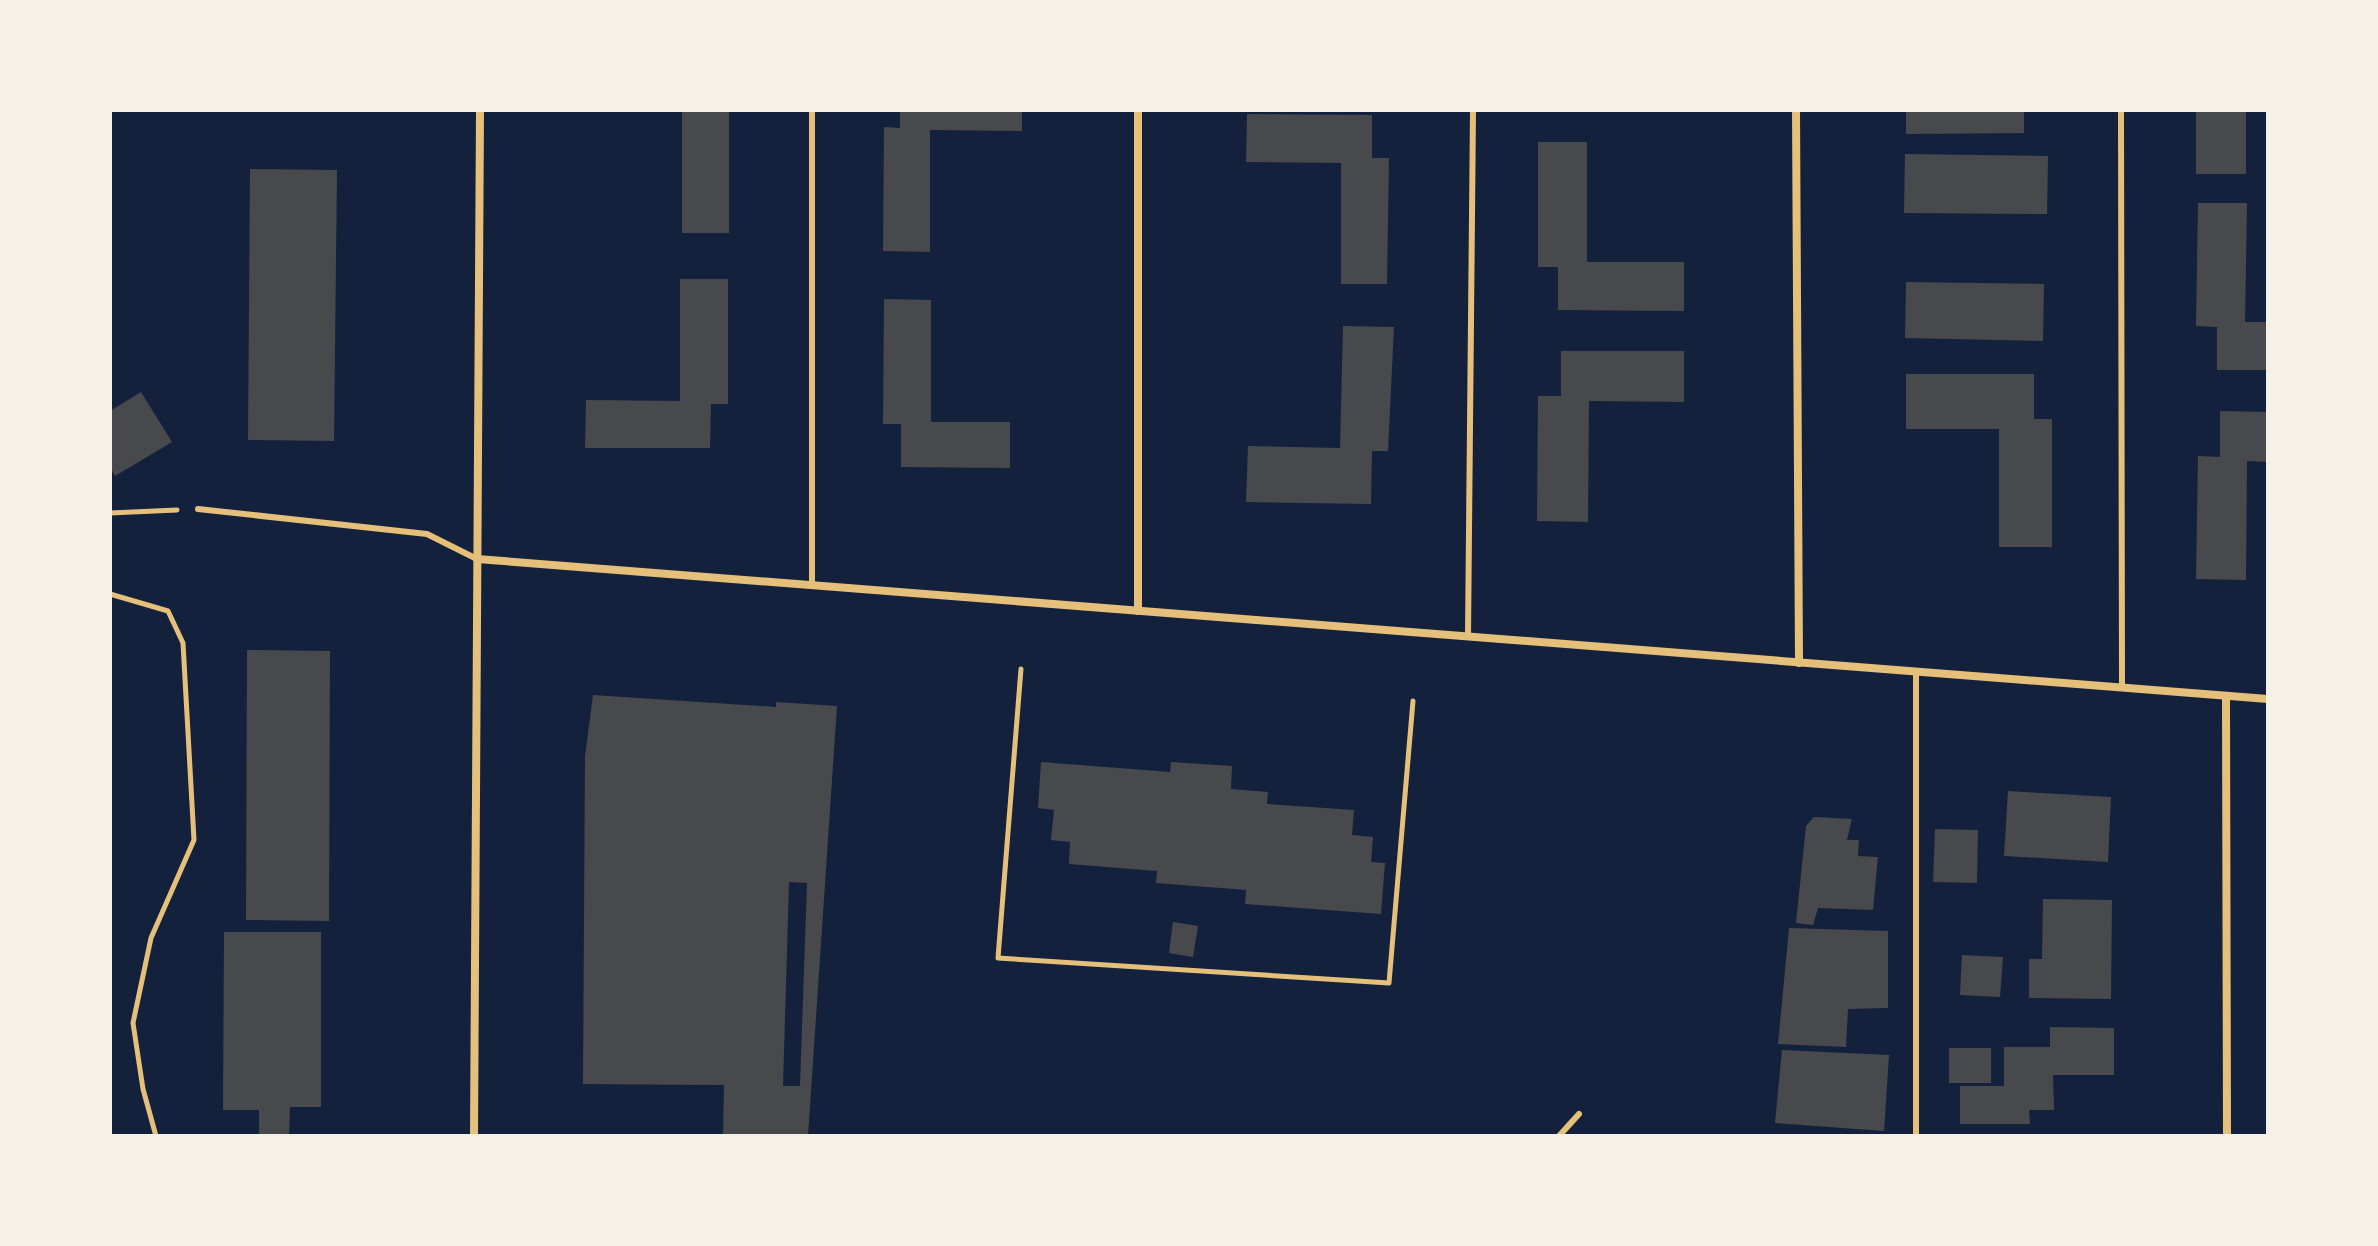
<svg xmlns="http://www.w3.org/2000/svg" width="2378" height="1246" font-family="'Nunito Sans',sans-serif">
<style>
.building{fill:#48494c;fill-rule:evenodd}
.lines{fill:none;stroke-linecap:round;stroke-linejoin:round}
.path{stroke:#e5c07b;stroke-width:5}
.service{stroke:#e5c07b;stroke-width:6}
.minor{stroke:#e5c07b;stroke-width:8}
</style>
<rect width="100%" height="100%" fill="#14213d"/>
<g class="building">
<rect x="682" y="110" width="47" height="123"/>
<path d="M900,110H1022V131L930,130V252L883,251L884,127L900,128Z"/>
<path d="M1906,110H2024V133L1906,134Z"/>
<rect x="2196" y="110" width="50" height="64"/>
<path d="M1247,114L1372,115V158H1389L1387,284H1341V163L1246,162Z"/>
<path d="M1538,142H1587V262H1684V311L1558,310V267H1538Z"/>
<path d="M1905,154L2048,156L2047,214L1904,213Z"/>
<path d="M250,169L337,170L334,441L248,440Z"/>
<path d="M2198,203H2247L2245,322H2268V370H2217V327L2196,326Z"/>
<path d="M680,279H728V404H711L710,448H585L586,400L680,401Z"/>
<path d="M1906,282L2044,284L2043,341L1905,338Z"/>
<path d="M884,299L931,300V422H1010V468L901,467V424H883Z"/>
<path d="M1343,326L1394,327L1388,451H1372L1371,504L1246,502L1248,446L1340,448Z"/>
<path d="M1561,351H1684V402L1589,401L1588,522L1537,521L1538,396H1561Z"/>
<path d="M1906,374H2034V419H2052V547H1999V429H1906Z"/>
<path d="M141,392L172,442L115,476L110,467V411Z"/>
<path d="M2220,411L2268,412V462L2247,461L2246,580L2196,579L2198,456L2220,457Z"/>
<path d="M247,650L330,651L329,921L246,920Z"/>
<path d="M593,695L776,707V702L837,706L808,1136H723L724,1085L583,1084L585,756ZM789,882L807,883L800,1086H783Z"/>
<path d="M1041,762L1170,772L1171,762L1232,766L1231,789L1268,792L1267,804L1354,810L1352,835L1373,837L1371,862L1385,863L1381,914L1245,904L1246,890L1156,883L1157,871L1069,864L1070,842L1051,840L1054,810L1038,808Z"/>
<path d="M2008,791L2111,797L2108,862L2004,856Z"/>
<path d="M1814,817L1852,819L1847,840H1859L1858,856L1878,857L1873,910L1818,908L1813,925L1796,923L1806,826Z"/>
<path d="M1935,829L1978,830L1977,883L1933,882Z"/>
<path d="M2043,899L2112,900L2111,999L2029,998V959H2042Z"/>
<path d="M1173,922L1198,926L1193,957L1169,953Z"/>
<path d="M1789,928L1888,931V1008L1848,1009L1846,1047L1778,1044Z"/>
<path d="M224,932H321V1107H290L289,1136H259V1110H223Z"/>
<path d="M1962,955L2003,957L2000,997L1960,995Z"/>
<path d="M2050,1027L2114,1028V1075H2053L2054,1110H2029L2030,1124H1960V1086H2004V1047H2050Z"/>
<rect x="1949" y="1048" width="42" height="35"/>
<path d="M1782,1050L1889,1055L1884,1131L1775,1123Z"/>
</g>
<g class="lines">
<g class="path">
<path d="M110,513L177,510"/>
<path d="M110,594L168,611L183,643L194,840L151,938L133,1023L143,1089L156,1136"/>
<path d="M1021,669L998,958L1389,983L1413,701"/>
</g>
<g class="service">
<path d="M812,110V583"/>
<path d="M2121,110L2122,688"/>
<path d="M198,509L427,534L477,559"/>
<path d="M1468,636L1473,110"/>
<path d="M1916,672V1136"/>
<path d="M1559,1136L1579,1114"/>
</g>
<g class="minor">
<path d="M1796,110L1799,663"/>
<path d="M477,559L2268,699"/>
<path d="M1138,611V110"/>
<path d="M2226,697L2227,1136"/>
<path d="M474,1136L480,110"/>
</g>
</g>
<rect width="2378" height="1246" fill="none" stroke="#f6f1e7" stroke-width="224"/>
</svg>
